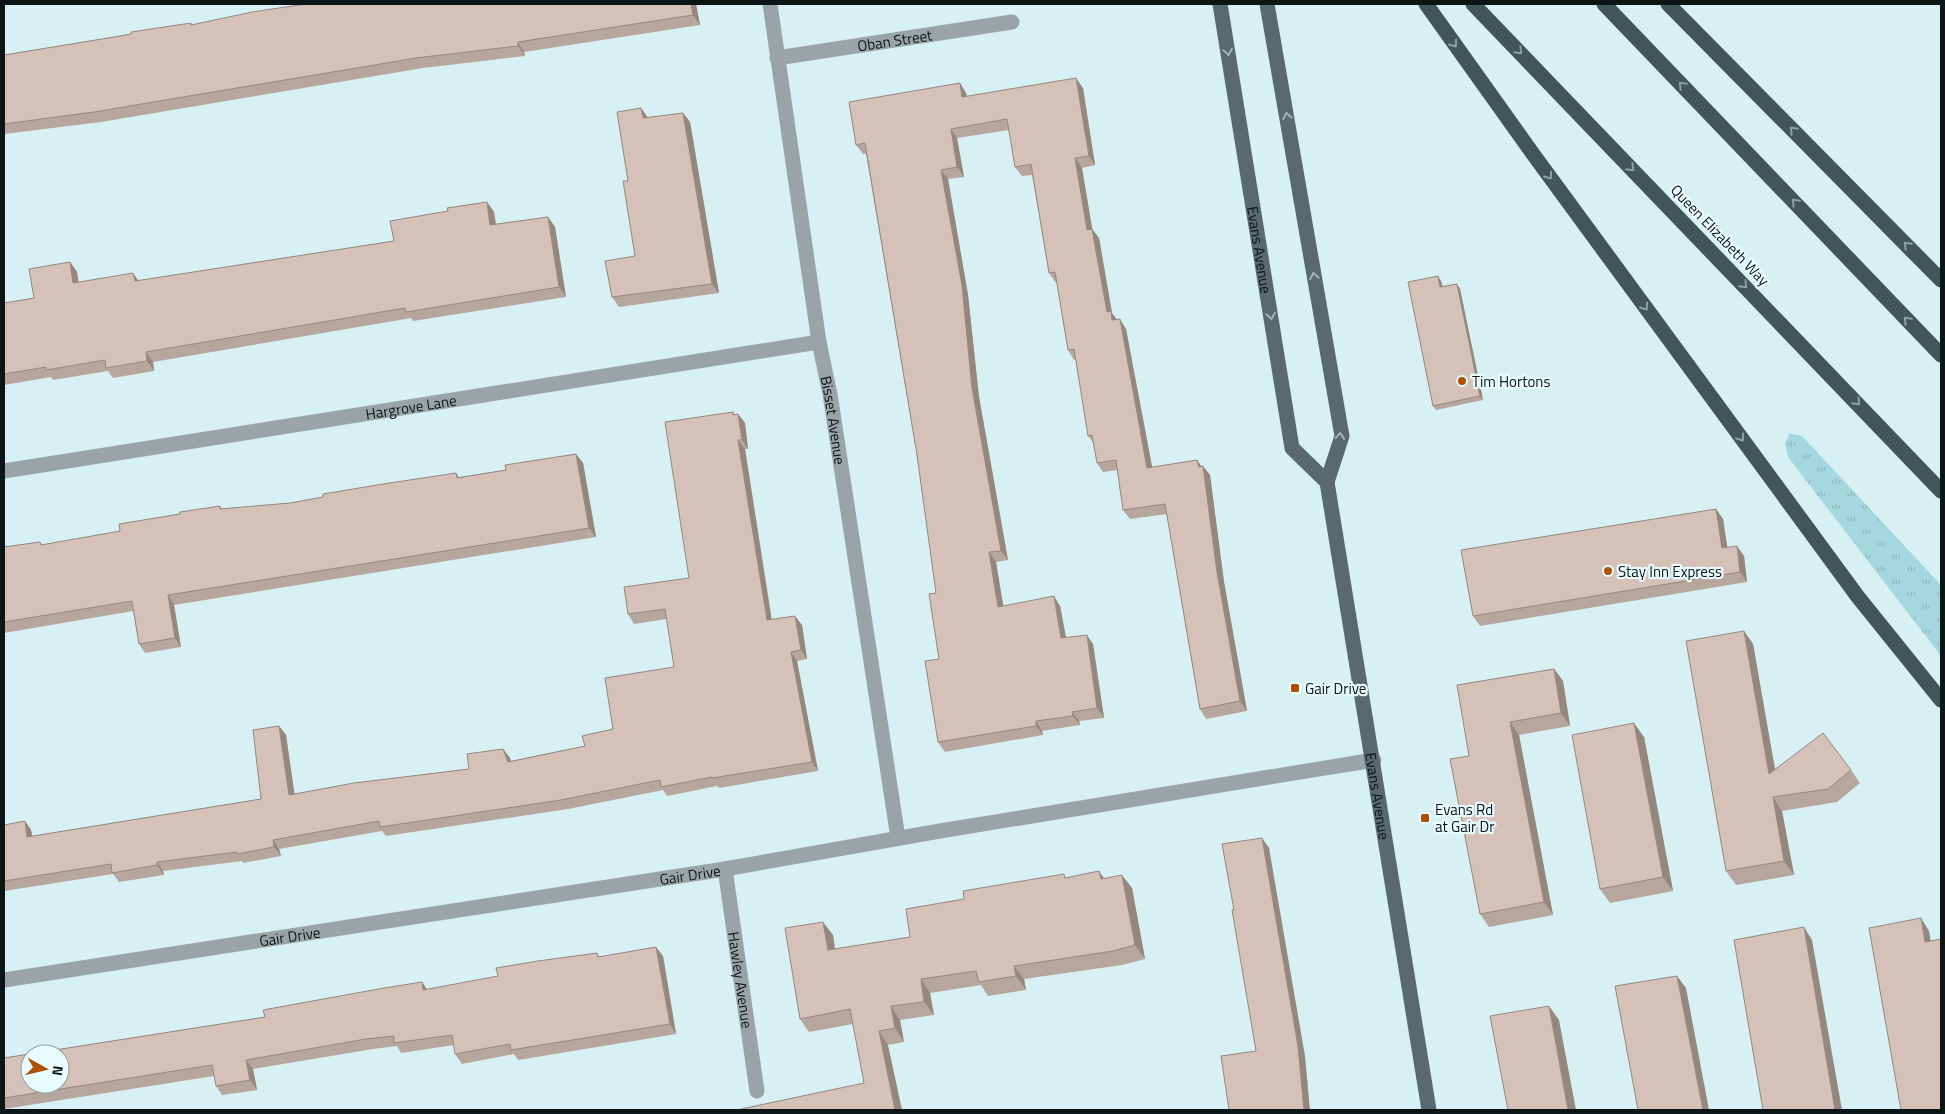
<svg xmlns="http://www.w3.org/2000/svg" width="1945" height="1114" font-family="'Titillium Web',sans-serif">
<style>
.grass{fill:url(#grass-tufts)}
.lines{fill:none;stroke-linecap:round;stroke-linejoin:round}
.minor{stroke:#9aa4a6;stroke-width:15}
.major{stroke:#586a6d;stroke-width:15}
.highway{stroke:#415658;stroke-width:15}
.wall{fill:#b7a69d}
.shaded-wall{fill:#958780}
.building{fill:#d5c1b7;stroke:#958780;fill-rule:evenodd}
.oneway{stroke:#8ca1a3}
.oneway2{stroke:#a0b3b6}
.poi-dot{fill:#af5000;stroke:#e8fcfe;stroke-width:2}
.labels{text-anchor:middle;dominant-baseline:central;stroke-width:4.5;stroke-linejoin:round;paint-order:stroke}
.street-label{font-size:15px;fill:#0c1516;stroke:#e8fcfe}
.poi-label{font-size:15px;fill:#0c1516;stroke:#e8fcfe;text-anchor:start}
</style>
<defs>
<pattern id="grass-tufts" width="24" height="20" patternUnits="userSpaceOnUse" patternTransform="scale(1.25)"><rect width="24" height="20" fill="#a5d8de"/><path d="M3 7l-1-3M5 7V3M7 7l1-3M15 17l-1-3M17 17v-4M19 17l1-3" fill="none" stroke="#8db8be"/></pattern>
</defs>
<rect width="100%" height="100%" fill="#d7f0f3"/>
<path class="grass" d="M1790,433L1802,436L1941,585V656L1788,457L1785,443Z"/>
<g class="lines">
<g class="minor">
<path id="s1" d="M770,4L819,342L830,394L898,838"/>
<path id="s2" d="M777,58L1012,22"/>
<path id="s3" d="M4,471L819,342"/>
<path id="s4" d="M725,869L757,1091"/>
<path id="s5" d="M4,980L725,869L940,831L1374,760"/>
</g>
<g class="major">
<path id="s6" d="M1220,4L1292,448L1327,482"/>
<path id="s7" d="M1267,4L1342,436L1327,482L1429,1110"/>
</g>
<g class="highway">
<path d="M1426,4L1533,154L1858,597L1941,700"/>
<path d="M1473,4L1941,491"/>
<path d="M1604,4L1941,355"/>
<path d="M1668,4L1941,280"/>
</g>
</g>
<g class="wall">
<path d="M696,4L700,25L524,52L525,56L423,68L101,122L4,134V55L108,38L191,23L192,24Z"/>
<path d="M960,83L966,93L967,96L1083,88L1095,165L1082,168L1092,229L1099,238L1112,313L1117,320L1126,329L1152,467L1197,460L1201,466L1210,475L1224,582L1247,711L1206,719L1200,709L1167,514L1130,519L1123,510L1117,470L1103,472L1097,463L1094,443L1088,436L1076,359L1074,360L1068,350L1057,282L1056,283L1049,273L1032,175L1022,176L1015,167L1009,130L957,138L964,177L948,179L968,295L979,397L1008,560L996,562L1003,606H1060L1066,638L1093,644L1104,718L1079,721L1080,725L1042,731L1043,735L945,752L938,742L939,659L936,593L917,455L866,154H863L856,145Z"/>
<path d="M641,108L648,118L683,113L690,122L719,293L619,307L612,297L635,256L628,181Z"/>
<path d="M487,202L494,212L496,224L548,217L555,227L566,297L413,321L411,318L153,362L154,371L113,378L108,371L53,380L51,377L4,385V303L34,298L70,262L77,272L78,282L139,281L394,241L448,211Z"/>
<path d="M1441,281L1443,287L1457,284L1460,289L1483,400L1436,410L1433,406Z"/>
<path d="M733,412L735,415L738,414L745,423L748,449H745L772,620L802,625L807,659L797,661L818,771L719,788L717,786L667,796L663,790L568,809L386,836L382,831L279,849L281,856L243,863L242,861L163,871L164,875L119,882L113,874L4,891V825L25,821L31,830L32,836L261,799L279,726L286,735L294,794L469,769L503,749L510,758L511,761L585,746L613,729L674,667L667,619L634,624L628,614L689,578Z"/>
<path d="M576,454L583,463L596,537L174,605L181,647L145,653L139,644L133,611L4,633V547L40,542L42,545L120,531L180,514L220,506L222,509L290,503L456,473L459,477L506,470Z"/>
<path d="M1716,509L1723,519L1727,547L1744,556L1747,582L1480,626L1473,616Z"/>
<path d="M1744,631L1753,644L1775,769L1851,770L1860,783L1837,802L1782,811L1794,875L1736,885L1726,871Z"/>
<path d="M1554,669L1563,681L1570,726L1519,735L1553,915L1489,927L1480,914L1469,756Z"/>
<path d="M1644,737L1673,891L1610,903L1600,889Z"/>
<path d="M1066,877L1104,878L1132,888L1145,959L1122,965L1024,979L1026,990L988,996L981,985L930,993L934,1015L900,1020L904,1042L888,1045L864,1083L853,1024L809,1032L800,1019L833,935L835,949L910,937L964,899Z"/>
<path d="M599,956H663L676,1034L518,1060L514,1054L462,1064L455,1054L454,1045L401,1053L397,1046L373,1049L253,1069L257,1090L222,1095L216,1086L214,1076L4,1109V1058L265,1017L422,982L427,990Z"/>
</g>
<g class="shaded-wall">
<path d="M691,4H696L700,25L693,15Z"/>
<path d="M518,42L524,52L525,56L518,46Z"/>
<path d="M1076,78L1083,88L1095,165L1089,156Z"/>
<path d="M960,83L966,93L969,107L962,97Z"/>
<path d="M641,108L648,118H643Z"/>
<path d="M683,113L690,122L719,293L712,284Z"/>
<path d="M951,129L957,138L964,177L957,167Z"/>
<path d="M1075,158L1082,168L1094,239L1087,230Z"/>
<path d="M941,170L948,179L968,295L979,397L1008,560L1001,551L972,388Z"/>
<path d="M487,202L494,212L497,235L490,225Z"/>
<path d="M548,217L555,227L566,297L559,287Z"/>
<path d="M1092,229L1099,238L1112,313L1118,321L1119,330L1107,312Z"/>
<path d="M70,262L77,272L80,292L73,283Z"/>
<path d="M133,273L140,283L135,281Z"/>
<path d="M1438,276L1441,281L1444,292L1440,287Z"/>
<path d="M1457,284L1460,289L1483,400L1480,396Z"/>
<path d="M1120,319L1126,329L1154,477L1147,468Z"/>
<path d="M146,352L153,362L154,371L147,361Z"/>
<path d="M738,414L745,423L748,449L742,440Z"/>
<path d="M738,440L745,449L773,630L767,620Z"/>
<path d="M576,454L583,463L596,537L589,528Z"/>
<path d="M1197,460L1204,470L1203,466L1210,475L1224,582L1247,711L1240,701Z"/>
<path d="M1716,509L1723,519L1729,558L1722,548Z"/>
<path d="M1737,546L1744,556L1747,582L1740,572Z"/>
<path d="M989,552L996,562L1005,616L998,607Z"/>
<path d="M168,595L174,605L181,647L175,638Z"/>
<path d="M1054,596L1060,606L1068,648L1061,638Z"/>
<path d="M795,616L802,625L807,659L801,650Z"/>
<path d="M1744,631L1753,644L1778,787L1769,774Z"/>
<path d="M1087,635L1093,644L1104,718L1097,708Z"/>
<path d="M791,652L797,661L818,771L812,762Z"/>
<path d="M1554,669L1563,681L1570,726L1561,713Z"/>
<path d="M1072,712L1079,721L1080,725L1073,716Z"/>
<path d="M1036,721L1042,731L1043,735L1036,726Z"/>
<path d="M1510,722L1519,735L1553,915L1544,902Z"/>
<path d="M1634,723L1644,737L1673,891L1663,877Z"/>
<path d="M279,726L286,735L296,804L289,795Z"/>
<path d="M503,749L510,758L514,771L508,762Z"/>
<path d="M1773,797L1782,811L1794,875L1784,861Z"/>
<path d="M25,821L31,830L34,846L27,837Z"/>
<path d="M1262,838L1269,848L1305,1056L1310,1110H1304Z"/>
<path d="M273,840L279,849L281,856L274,847Z"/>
<path d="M157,862L163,871L164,875L157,865Z"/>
<path d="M1099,871L1108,884L1101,879Z"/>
<path d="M1122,875L1132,888L1145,959L1135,945Z"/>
<path d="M1921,918L1929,931L1933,954L1925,942Z"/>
<path d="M823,922L833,935L837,964L828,950Z"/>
<path d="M1804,927L1812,940L1842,1110H1835Z"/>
<path d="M656,947L663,956L676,1034L670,1024Z"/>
<path d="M1014,966L1024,979L1026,990L1016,976Z"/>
<path d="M1677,976L1686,988L1709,1110H1703Z"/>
<path d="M921,979L930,993L934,1015L924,1002Z"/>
<path d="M422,982L429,992L423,990Z"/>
<path d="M891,1006L900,1020L904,1042L895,1028Z"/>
<path d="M1549,1006L1559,1020L1576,1110H1568Z"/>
<path d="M879,1031L888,1045L902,1110H895Z"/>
<path d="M246,1060L253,1069L257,1090L250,1080Z"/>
</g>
<g class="building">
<path d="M306,4H691L693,15L518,42V46L416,58L94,112L4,124V55L108,38L131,34V32L191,23V25L252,12Z"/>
<path d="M1076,78L1089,156L1075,158L1087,230L1092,229L1107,312L1111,311L1112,320L1120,319L1147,468L1197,460L1199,467L1203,466L1217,572L1240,701L1200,709L1165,504L1123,510L1116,460L1097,463L1092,435L1088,436L1074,349L1068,350L1055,272L1049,273L1031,164L1015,167L1007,119L951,129L957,167L941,170L962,285L972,388L1001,551L989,552L998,607L1054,596L1061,638L1087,635L1097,708L1072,712L1073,716L1036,721V726L938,742L925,661L939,659L929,594L936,593L917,455L865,143L856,145L849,102L960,83L962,97Z"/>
<path d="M641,108L643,118L683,113L712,284L612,297L605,261L635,256L623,181H628L617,112Z"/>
<path d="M487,202L490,225L548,217L559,287L406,312L405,308L146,352L147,361L106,368L105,360L46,370V367L4,374V303L34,298L29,269L70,262L73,283L133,273L135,281L394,241L390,221L448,211L447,208Z"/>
<path d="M1438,276L1440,287L1457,284L1480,396L1433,406L1408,282Z"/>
<path d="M733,412V415L738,414L742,440H738L767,620L795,616L801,650L791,652L812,762L712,778V777L661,787L660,780L561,800L380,827L379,821L273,840L274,847L237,854V852L157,862V865L112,873L111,864L4,881V825L25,821L27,837L261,799L253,730L279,726L289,795L354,783L469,769L467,754L503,749L508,762L585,746L582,736L613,729L605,678L674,667L665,609L628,614L624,587L689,578L665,422Z"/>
<path d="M576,454L589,528L168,595L175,638L139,644L132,601L4,622V547L40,542L41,545L120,531L119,524L180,514V512L220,506V509L290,503L323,497V494L383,484L456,473L457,478L506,470L505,465Z"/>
<path d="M1716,509L1722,548L1737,546L1740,572L1473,616L1461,550Z"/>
<path d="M1744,631L1769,774L1823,733L1851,770L1828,789L1773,797L1784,861L1726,871L1686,641Z"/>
<path d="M1554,669L1561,713L1510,722L1544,902L1480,914L1450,759L1469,756L1457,685Z"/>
<path d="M1634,723L1663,877L1600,889L1572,735Z"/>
<path d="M1262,838L1298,1046L1304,1110H1229L1221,1056L1256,1051L1232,910H1234L1222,844Z"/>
<path d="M1099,871L1101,879L1122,875L1135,945L1113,951L1014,966L1016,976L979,982L976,971L921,979L924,1002L891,1006L895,1028L879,1031L895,1110H741V1109L864,1083L850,1009L800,1019L785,928L823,922L828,950L910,937L906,909L964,899L963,891L1064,874L1065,878Z"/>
<path d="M1921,918L1925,942L1941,939V1110H1901L1869,928Z"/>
<path d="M1804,927L1835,1110H1763L1734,940Z"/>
<path d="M656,947L670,1024L511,1050L510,1044L455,1054L452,1035L394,1043V1036L366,1039L246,1060L250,1080L216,1086L212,1065L4,1098V1058L265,1017L263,1010L384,988L422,982L423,990L498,976L496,968L538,961L597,953L598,957ZM30,1054H60V1084H30Z"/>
<path d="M1677,976L1703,1110H1638L1615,986Z"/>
<path d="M1549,1006L1568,1110H1508L1490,1016Z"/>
</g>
<defs><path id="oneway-chevron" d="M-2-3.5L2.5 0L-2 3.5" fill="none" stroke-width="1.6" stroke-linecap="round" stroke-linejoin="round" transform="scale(1.25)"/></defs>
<g class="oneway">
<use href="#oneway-chevron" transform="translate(1454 44) rotate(55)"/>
<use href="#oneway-chevron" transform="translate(1519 51) rotate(46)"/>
<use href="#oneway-chevron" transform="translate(1682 85) rotate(-134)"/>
<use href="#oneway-chevron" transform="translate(1793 130) rotate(-135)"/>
<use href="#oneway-chevron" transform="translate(1631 168) rotate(46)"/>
<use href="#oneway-chevron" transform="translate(1549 176) rotate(54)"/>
<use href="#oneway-chevron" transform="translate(1795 202) rotate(-134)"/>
<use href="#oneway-chevron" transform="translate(1907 245) rotate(-135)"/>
<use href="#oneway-chevron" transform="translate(1744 285) rotate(46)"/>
<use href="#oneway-chevron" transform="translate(1645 307) rotate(54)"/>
<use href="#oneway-chevron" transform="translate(1907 320) rotate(-134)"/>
<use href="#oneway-chevron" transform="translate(1857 402) rotate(46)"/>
<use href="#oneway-chevron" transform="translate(1741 438) rotate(54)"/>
</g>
<g class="oneway2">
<use href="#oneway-chevron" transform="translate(1228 52) rotate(81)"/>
<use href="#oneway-chevron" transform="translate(1287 116) rotate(-100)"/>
<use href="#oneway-chevron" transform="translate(1314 276) rotate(-100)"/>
<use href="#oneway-chevron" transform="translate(1271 316) rotate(81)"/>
<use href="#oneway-chevron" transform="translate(1340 436) rotate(-85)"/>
</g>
<g class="poi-dot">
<circle cx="1462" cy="381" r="5"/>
<circle cx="1608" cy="571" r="5"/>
<rect x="1290" y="683" width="10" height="10" rx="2.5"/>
<rect x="1420" y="813" width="10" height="10" rx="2.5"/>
</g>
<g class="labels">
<g class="street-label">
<text stroke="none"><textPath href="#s2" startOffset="119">Oban Street</textPath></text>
<text transform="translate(1720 235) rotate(46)">Queen Elizabeth Way</text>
<text stroke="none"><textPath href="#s6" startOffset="249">Evans Avenue</textPath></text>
<text stroke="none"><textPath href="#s3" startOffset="412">Hargrove Lane</textPath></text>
<text stroke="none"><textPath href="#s1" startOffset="421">Bisset Avenue</textPath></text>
<text stroke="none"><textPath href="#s7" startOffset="805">Evans Avenue</textPath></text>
<text stroke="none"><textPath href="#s5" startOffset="694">Gair Drive</textPath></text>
<text stroke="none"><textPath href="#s5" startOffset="289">Gair Drive</textPath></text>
<text stroke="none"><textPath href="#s4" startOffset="112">Hawley Avenue</textPath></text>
</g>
<g class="poi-label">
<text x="1472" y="381">Tim Hortons</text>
<text x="1618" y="571">Stay Inn Express</text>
<text x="1305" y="688">Gair Drive</text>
<text x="1435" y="809">Evans Rd<tspan x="1435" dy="17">at Gair Dr</tspan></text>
</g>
</g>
<rect width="1945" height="1114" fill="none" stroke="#0c1516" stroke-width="10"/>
<g transform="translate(45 1069) rotate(98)"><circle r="24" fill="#e8fcfe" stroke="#90a0a1"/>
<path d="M0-4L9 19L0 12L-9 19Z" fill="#af5000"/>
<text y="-8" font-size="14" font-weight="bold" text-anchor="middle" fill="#0c1516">N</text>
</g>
</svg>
